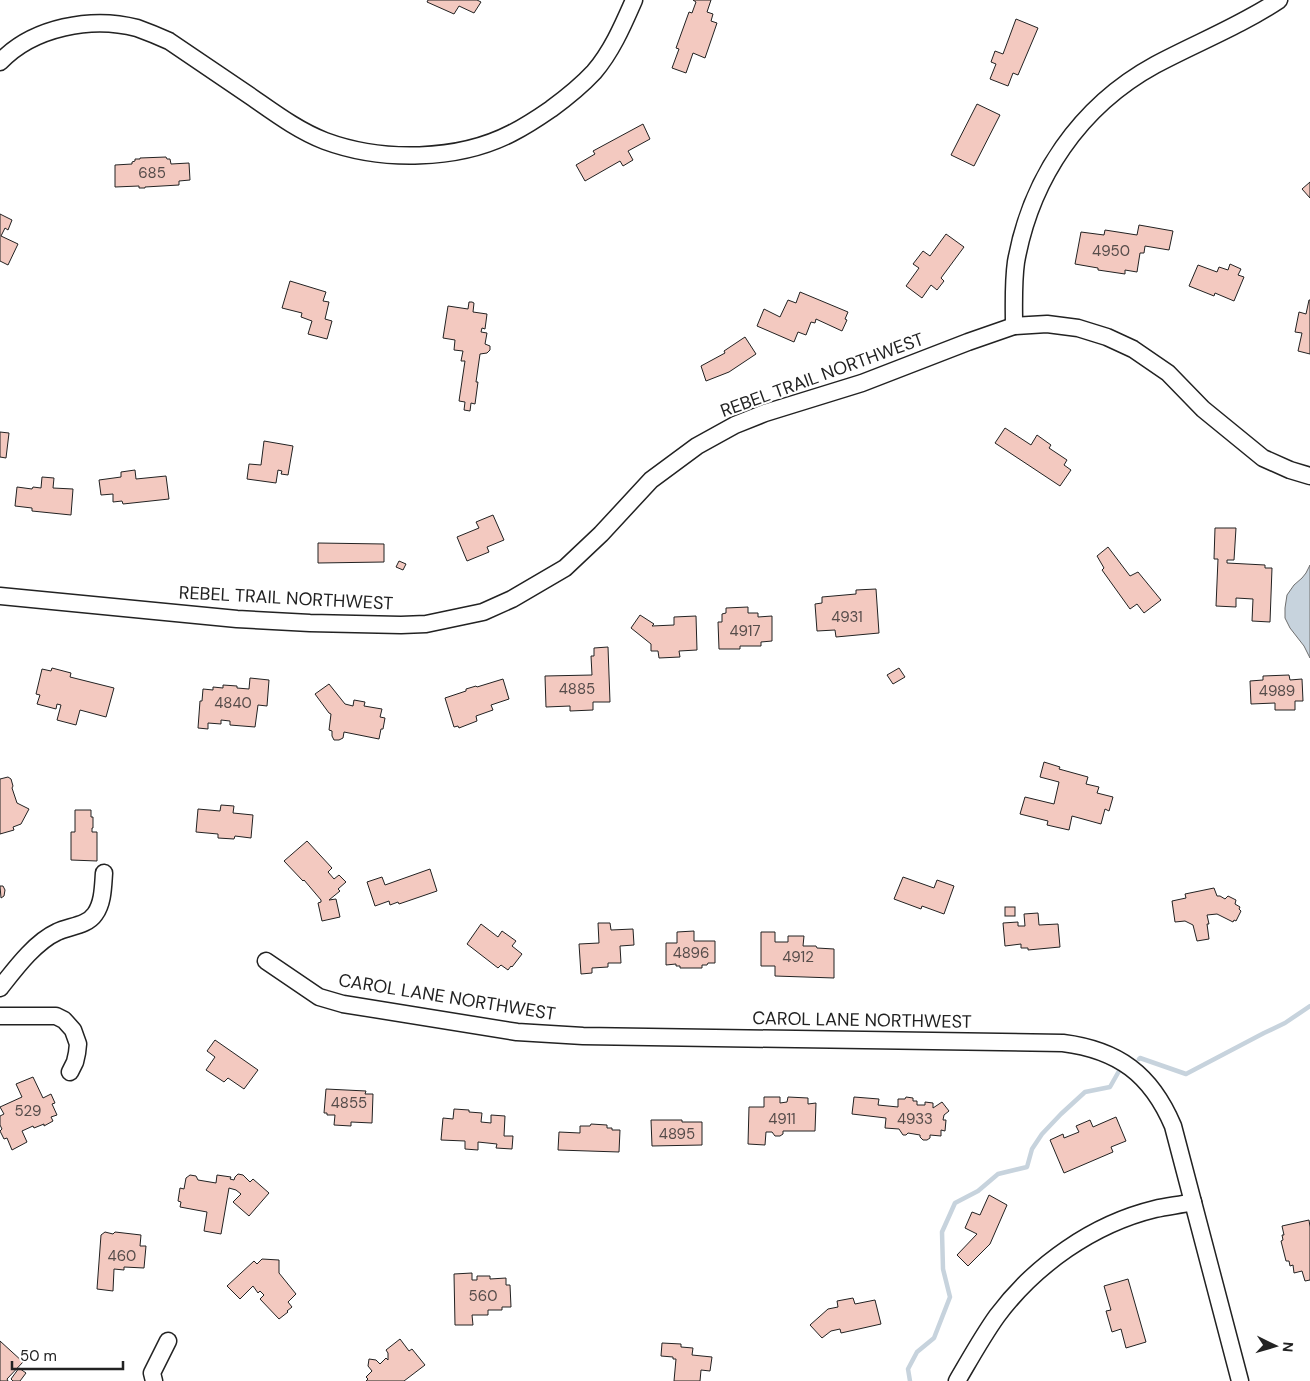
<svg xmlns="http://www.w3.org/2000/svg" width="1310" height="1381" font-family="'DM Sans',sans-serif">
<style>
.water{fill:#c7d3dd;stroke:#6f6f6f}
.lines{fill:none;stroke-linecap:round;stroke-linejoin:round}
.stream{stroke:#c7d3dd;stroke-width:4.5}
.building{fill:#f3c9c0;stroke:#222}
.minor-casing{stroke:#222;stroke-width:19}
.minor{stroke:#fff;stroke-width:16}
.labels{text-anchor:middle;dominant-baseline:central;stroke-width:4;stroke-linejoin:round;paint-order:stroke}
.number-label{font-size:15px;fill:#564c4a}
.street-label{font-size:18px;fill:#222;stroke:#fff}
</style>
<rect width="100%" height="100%" fill="#fff"/>
<path class="water" d="M1310,565V658L1304,646L1290,628L1285,618V608L1287,595L1294,585L1302,578L1306,573Z"/>
<g class="lines">
<g class="stream">
<path d="M1139,1059L1140,1058L1186,1074L1264,1033L1285,1023L1310,1006"/>
<path d="M910,1381L908,1369L917,1352L934,1338L950,1297L943,1269L942,1232L955,1203L978,1191L998,1174L1027,1167L1032,1149L1042,1134L1061,1114L1085,1092L1110,1087L1119,1071"/>
</g>
</g>
<g class="building">
<path d="M428,0H477L481,2L474,13L459,6L454,14L427,2Z"/>
<path d="M693,0H711L707,12L713,14L711,21L717,23L705,58L693,53L686,73L672,68L679,49L676,48L689,12L692,13L696,2Z"/>
<path d="M1016,19L1038,28L1018,75L1013,73L1008,86L990,79L996,64L991,62L995,51L1003,54Z"/>
<path d="M977,104L1000,115L974,166L951,155Z"/>
<path d="M643,124L650,139L628,151L633,160L623,166L620,161L585,181L576,165L595,154L593,151Z"/>
<path d="M166,157L167,159H170L171,164L189,163L190,180L179,181V185L145,187V188H139V186L115,187V165L132,164V162L135,161V159H140V158Z"/>
<path d="M1310,182V198L1302,189Z"/>
<path d="M0,214L12,220L8,230L5,228L1,236L18,244L8,265L0,261Z"/>
<path d="M1139,225L1173,231L1169,250L1145,246L1144,253H1140L1137,272L1125,270V274L1098,270V268L1075,264L1081,232L1104,235L1105,230L1137,235Z"/>
<path d="M946,234L964,247L941,278L944,281L937,290L931,285L922,298L906,286L919,268L913,264L923,251L930,256Z"/>
<path d="M1230,264L1241,269L1238,275L1244,277L1234,301L1215,293L1214,296L1189,286L1198,265L1217,272L1219,267L1228,270Z"/>
<path d="M290,281L326,292L323,301L329,302L325,319L332,321L327,339L308,334L312,321L301,317L302,313L282,308Z"/>
<path d="M800,292L848,312L845,319L847,320L842,331L816,319L815,323L811,322L806,335L798,332L794,342L757,326L764,309L780,317L788,300L796,303Z"/>
<path d="M1309,300H1310V354L1298,351L1302,333L1295,332L1299,312L1306,314Z"/>
<path d="M469,302H472L474,303L473,312L487,314L485,329L482,328L481,332L487,333L485,344L490,346V350L487,353L480,354L476,382H478L475,404L471,403L470,411L464,410L465,402L459,401L465,361H461L463,351L454,350L455,340L443,338L448,306L468,309Z"/>
<path d="M745,337L756,354L729,372L706,381L701,366L725,353L724,351Z"/>
<path d="M1005,428L1031,445L1037,435L1051,445L1049,448L1067,460L1064,465L1071,470L1060,486L995,443Z"/>
<path d="M0,432L9,433L6,458L0,457Z"/>
<path d="M264,441L293,446L288,475L281,474L282,471L278,470L276,483L247,479L249,464L261,465Z"/>
<path d="M135,470L136,479L166,476L169,499L123,504L122,501L113,502V494L101,495L99,480L121,477V472Z"/>
<path d="M42,477L54,478L53,488L73,489L71,515L32,511V508L15,506L17,487L32,489L33,487L41,488Z"/>
<path d="M493,515L504,540L487,547L489,552L467,561L457,537L479,528L476,522Z"/>
<path d="M1215,528H1236L1234,560H1227V563L1265,565V568H1272L1270,622L1252,621L1253,599L1236,598V607L1216,606L1218,559H1214Z"/>
<path d="M318,543L384,544V562L318,563Z"/>
<path d="M1108,547L1130,576L1138,572L1161,600L1144,613L1137,604L1130,609L1102,570L1104,568L1097,556Z"/>
<path d="M399,561L406,564L403,570L396,567Z"/>
<path d="M876,589L879,633L836,637L835,630L817,631L815,604L822,603V597L856,594V590Z"/>
<path d="M748,607V613H758V617L772,616V641L761,642V646H740V649H719L718,622H722V614L726,613V608Z"/>
<path d="M640,615L654,624L652,626L674,625V617L696,616L697,650L679,651L680,657L659,658L658,651H651V644L631,628Z"/>
<path d="M608,647L610,702H593V710L570,711V706L546,707L545,676L592,675L591,656H594V648Z"/>
<path d="M52,668L71,673L70,677L114,688L106,717L80,710L76,725L57,720L61,705L57,704L56,709L37,704L40,695L36,694L42,669L51,671Z"/>
<path d="M899,668L905,677L893,684L887,675Z"/>
<path d="M1289,675L1290,680L1302,679L1303,701H1295V710H1275V703L1251,704L1250,681L1263,680V676Z"/>
<path d="M250,678L269,680L267,706L258,705L255,727L230,725V721L221,720V724L208,723V729L198,728L200,701H202L203,689L213,690V687L223,688V685L237,686V688L249,689Z"/>
<path d="M503,679L509,699L491,705L493,710L476,716L477,721L459,728L458,726L454,727L445,698L466,691V689L476,686L477,687Z"/>
<path d="M329,684L345,704L353,706L354,700L365,702L364,706L382,709L380,717L385,718L383,729H381L379,739L344,732L343,738L339,740H334L332,736V731L329,730L331,714L329,713L315,694Z"/>
<path d="M1044,762L1060,767L1059,769L1088,777L1086,784L1099,787L1097,793L1113,797L1109,811L1105,809L1101,824L1072,816L1069,830L1047,825L1048,821L1020,814L1025,797L1054,804L1059,782L1040,777Z"/>
<path d="M8,777L11,779L13,786L12,788L17,803L29,809L21,824L13,827L14,830L0,834V779Z"/>
<path d="M221,805L234,806L233,813L253,815L251,838L235,836L234,839L218,838V834L196,832L198,809L220,811Z"/>
<path d="M75,810H91V817H93V828H92V832H97V861L71,860V832H75Z"/>
<path d="M307,841L332,868L328,872L334,879L339,875L346,882L338,889L340,891L329,900L336,899L340,917L322,921L318,903L321,902V900L304,880L303,881L284,861Z"/>
<path d="M430,869L437,891L399,904L398,902L390,905L389,901L375,906L367,882L382,877L385,885Z"/>
<path d="M903,877L934,888L937,880L954,886L944,914L922,906L921,909L894,899Z"/>
<path d="M0,886H3L5,890L4,896L1,898Z"/>
<path d="M1214,888L1217,896H1220L1225,899L1228,896L1236,900L1235,904L1240,907L1239,909L1241,911L1236,921L1234,920L1233,922L1217,914L1207,915L1209,924H1207L1209,939L1197,941L1193,925L1185,921L1175,922L1172,901L1186,898L1185,894Z"/>
<rect x="1005" y="907" width="10" height="9"/>
<path d="M1038,913L1039,925L1058,924L1060,947L1028,950V948H1021V944L1005,946L1003,923L1018,922V926H1025L1024,914Z"/>
<path d="M598,923H610L611,930L633,929L634,945L620,946L621,963H608V967L592,968V973L581,974L579,944L599,943Z"/>
<path d="M481,924L498,937L502,931L516,941L512,946L522,954L512,967L511,966L508,970L501,965L498,968L467,944Z"/>
<path d="M694,931V941H715V963H708L707,965H702V968H680V966H676V964L666,965V943H677V932Z"/>
<path d="M761,932H775V942H788V936H804L803,946H816L817,948L834,949V978L775,976V966H761Z"/>
<path d="M215,1040L258,1070L244,1089L228,1078L224,1082L206,1070L215,1057L207,1051Z"/>
<path d="M33,1077L43,1098L51,1094L55,1103L52,1104L57,1115L51,1117L53,1121L44,1126V1124L34,1128L33,1126L22,1131L27,1142L12,1150L7,1138L4,1139L0,1131L2,1129L0,1125V1116L4,1114L0,1107L22,1097L16,1084Z"/>
<path d="M326,1089L366,1091L365,1094H373L372,1123L351,1122V1126L334,1125L335,1115H327V1113H324Z"/>
<path d="M764,1097H780V1103L787,1102L788,1097L808,1098V1104L816,1103L815,1131H783V1134L780,1136H775L772,1132H766L765,1145L748,1144L749,1107H764Z"/>
<path d="M854,1097L879,1099L878,1105L898,1107V1099H905L906,1097L913,1098V1101H917V1105H925V1102L933,1103V1108L942,1102L949,1111L944,1115L943,1120H946L945,1131L941,1130V1136L930,1135V1138L927,1140H923L920,1137V1135L908,1133L906,1135H903L899,1129L885,1128L886,1118L852,1114Z"/>
<path d="M454,1109L469,1110V1112L482,1113L481,1122L491,1123V1115L505,1116L504,1136H513L512,1149L496,1148L497,1144L478,1142V1150L465,1149V1141L441,1140L443,1118L453,1119Z"/>
<path d="M1116,1117L1126,1141L1111,1147L1113,1152L1064,1173L1050,1140L1063,1134L1064,1138L1079,1132L1076,1126L1090,1120L1093,1127Z"/>
<path d="M651,1120H682V1122H702V1145L652,1146Z"/>
<path d="M591,1124L607,1125V1128H612V1130H620L619,1152L558,1150L559,1132L580,1133V1126H590Z"/>
<path d="M238,1174L243,1175L250,1182L253,1179L269,1193L249,1216L233,1202L241,1194L236,1190L229,1188L221,1234L204,1231L207,1212L180,1207L181,1202L178,1201L180,1188L184,1189L186,1178L190,1175L196,1176L198,1180L216,1183L217,1175L231,1177L230,1179L234,1180L235,1177Z"/>
<path d="M989,1195L1007,1205L990,1244L968,1266L957,1255L977,1234L965,1228L972,1212L980,1215Z"/>
<path d="M1309,1220L1310,1227V1280L1305,1281L1302,1271L1294,1273L1293,1265L1290,1266L1289,1261H1286L1281,1241L1283,1240L1282,1235H1284L1282,1226Z"/>
<path d="M105,1232L113,1234L115,1232L141,1235L140,1246H146L144,1268L124,1267V1270L114,1269L113,1291L97,1289L101,1235Z"/>
<path d="M262,1259L279,1260V1273L296,1294L288,1302L292,1307L287,1311L288,1312L279,1319L260,1299L264,1295L260,1291L258,1293L253,1286L240,1299L227,1286L254,1261L257,1264Z"/>
<path d="M472,1273V1280H477V1276H490V1279L506,1278V1285H510L511,1307H502V1310H488V1315H472L473,1325H455L454,1274Z"/>
<path d="M1128,1279L1146,1342L1126,1348L1121,1329L1112,1332L1106,1311L1111,1310L1104,1286Z"/>
<path d="M853,1298L855,1304L875,1300L881,1324L841,1333L840,1329L831,1331L822,1338L810,1325L828,1309L838,1307L837,1301Z"/>
<path d="M400,1339L409,1351L412,1349L425,1365L404,1381H366L368,1379L366,1377L372,1371L368,1366L369,1359L376,1360L380,1364L386,1358L388,1360V1353L386,1350Z"/>
<path d="M0,1341L23,1362L7,1379L8,1381H0Z"/>
<path d="M662,1343L681,1344V1347L693,1348L692,1355L712,1357L710,1371L701,1370L700,1381H674L676,1359H673V1357L661,1356Z"/>
<path d="M19,1368L26,1373L20,1381H13L11,1379Z"/>
</g>
<g class="lines">
<defs>
<g id="minor">
<path d="M0,62C33,27 92,16 137,28C148,32 158,36 169,41C197,60 225,79 253,98C276,114 299,131 325,141C382,162 458,161 512,133C526,126 538,118 551,109C566,98 581,86 594,72C612,51 623,25 634,0"/>
<path d="M1014,326C1014,305 1013,283 1016,262C1031,178 1080,106 1155,65C1196,43 1240,26 1279,0"/>
<path d="M0,596L237,619L310,623L401,625L426,624L483,612L512,599L565,568L601,534L651,480L697,446L735,425L765,413L862,383L968,342L1014,326L1047,324L1078,328L1107,337L1133,349L1168,373L1203,409L1263,458L1290,470L1310,476"/>
<path d="M266,961L319,997L343,1004L517,1032L583,1036L1063,1043C1118,1050 1151,1074 1173,1126L1240,1381"/>
<path d="M0,988C15,969 35,942 57,932C69,926 87,926 95,914C103,903 103,887 104,873"/>
<path d="M0,1016H56L64,1020L73,1030L78,1044L77,1053L75,1062L70,1072"/>
<path d="M154,1381L152,1373L168,1341"/>
<path d="M957,1381C970,1359 982,1337 997,1316C1035,1265 1093,1224 1155,1209C1168,1206 1180,1205 1193,1202"/>
</g>
</defs>
<use href="#minor" class="minor-casing"/>
<use href="#minor" class="minor"/>
</g>
<g class="labels">
<g class="number-label">
<text x="152" y="173">685</text>
<text x="1111" y="251">4950</text>
<text x="847" y="617">4931</text>
<text x="745" y="631">4917</text>
<text x="577" y="689">4885</text>
<text x="1277" y="691">4989</text>
<text x="233" y="703">4840</text>
<text x="691" y="953">4896</text>
<text x="798" y="957">4912</text>
<text x="349" y="1103">4855</text>
<text x="28" y="1111">529</text>
<text x="782" y="1119">4911</text>
<text x="915" y="1119">4933</text>
<text x="677" y="1134">4895</text>
<text x="122" y="1256">460</text>
<text x="483" y="1296">560</text>
</g>
<g class="street-label">
<text transform="translate(822 375) rotate(-20)">REBEL TRAIL NORTHWEST</text>
<text transform="translate(286 598) rotate(3)">REBEL TRAIL NORTHWEST</text>
<text transform="translate(447 997) rotate(9)">CAROL LANE NORTHWEST</text>
<text transform="translate(862 1020) rotate(1)">CAROL LANE NORTHWEST</text>
</g>
</g>
<g transform="translate(1275 1346) rotate(95)" stroke="#ffffff" stroke-width="4" paint-order="stroke">
<path d="M0-4L9 19L0 12L-9 19Z" fill="#222222"/>
<text y="-8" font-size="14" font-weight="bold" text-anchor="middle" fill="#222222">N</text>
</g>
<path d="M12 1361v8h111v-8" fill="none" stroke="#222222" stroke-width="2.5"/>
<text x="20" y="1361" font-size="15" fill="#222222" stroke="#ffffff" stroke-width="4" paint-order="stroke">50 m</text>
</svg>
